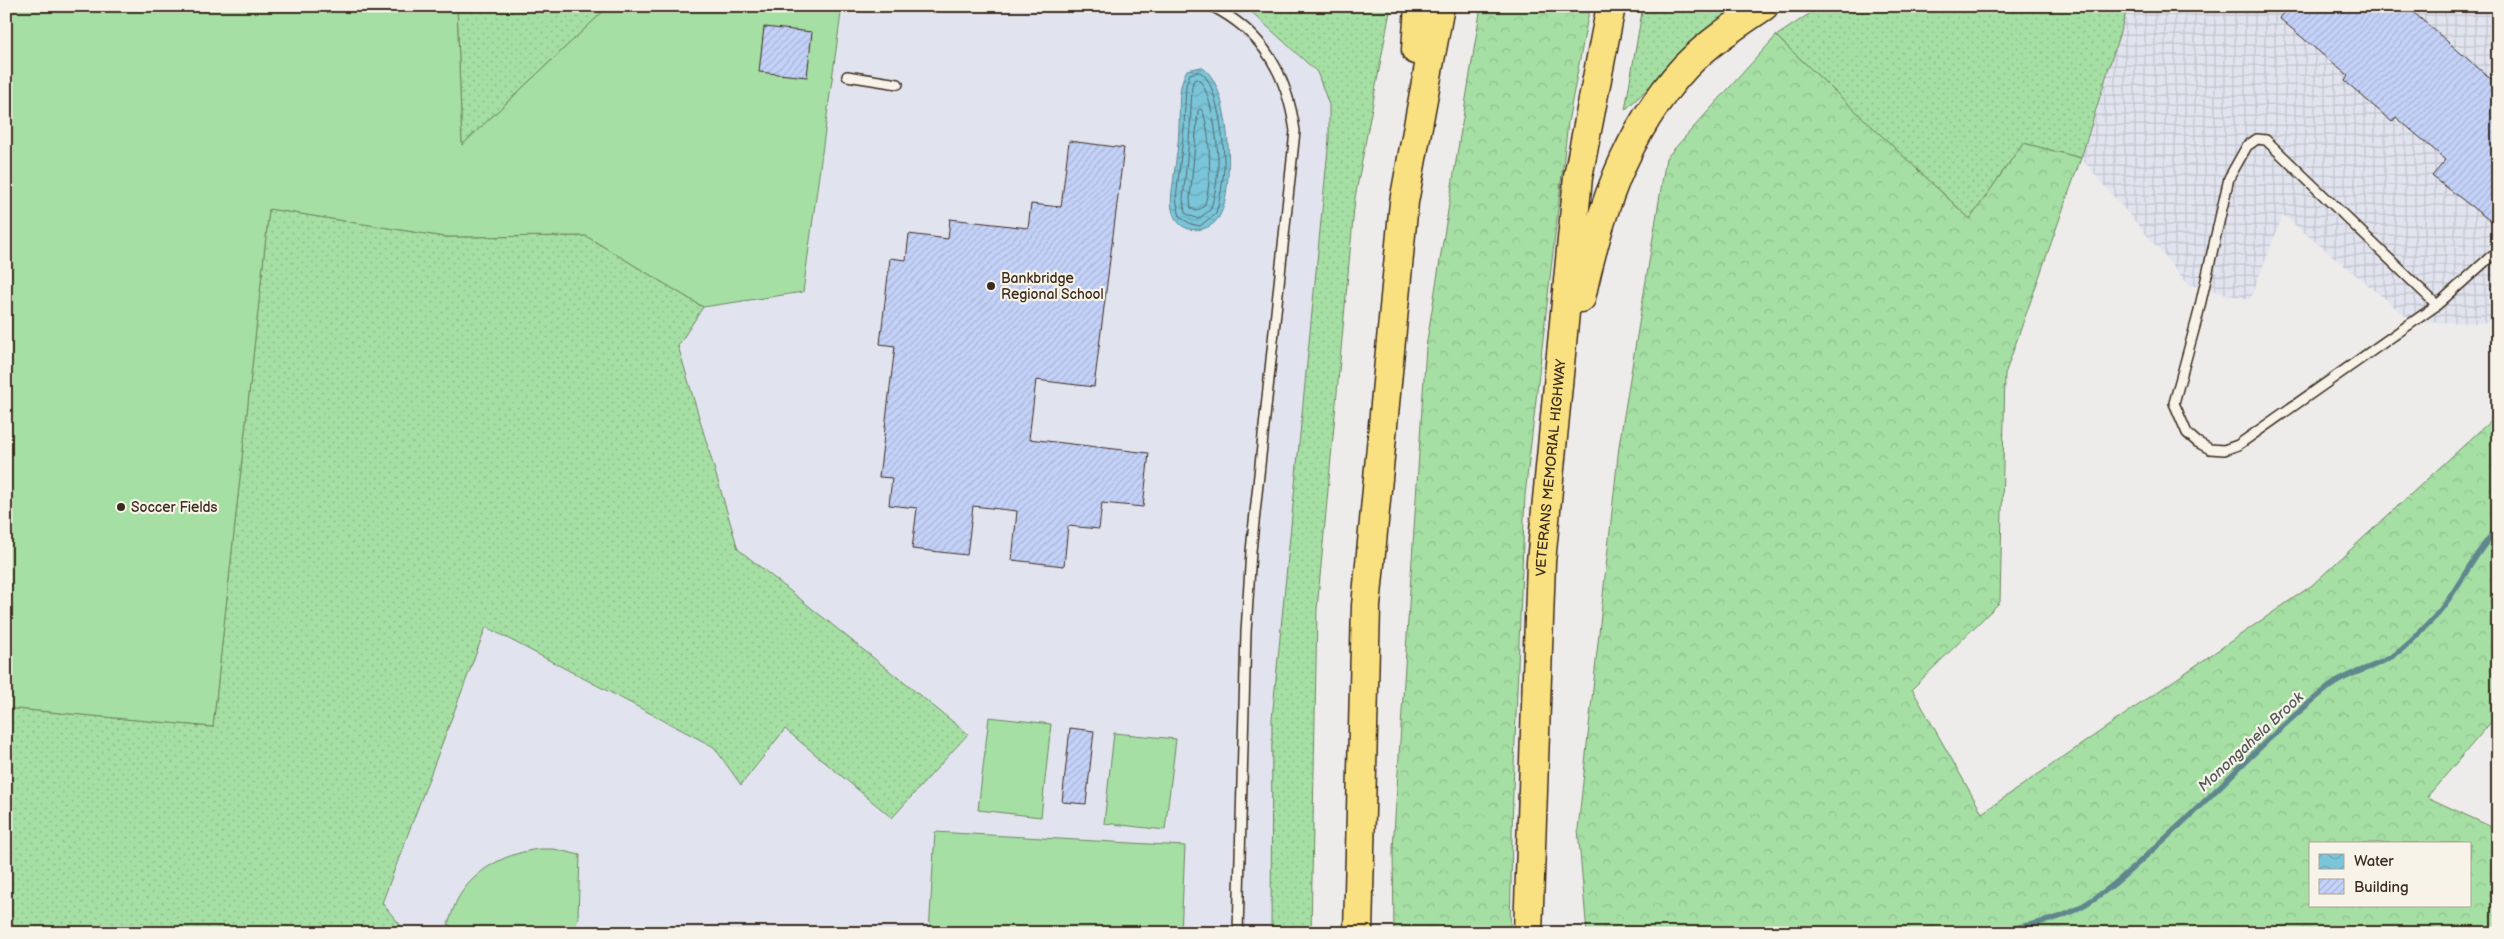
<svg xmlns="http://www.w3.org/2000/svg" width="2504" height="939" font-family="'Balsamiq Sans',sans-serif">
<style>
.built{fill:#e1e4ef}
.industrial{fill:url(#industrial-grid)}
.grass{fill:url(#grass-dots);stroke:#708461}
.forest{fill:url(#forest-crowns);stroke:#708461;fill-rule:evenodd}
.garden{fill:#a5dfa4;stroke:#708461}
.water{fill:url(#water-waves);stroke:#61878e}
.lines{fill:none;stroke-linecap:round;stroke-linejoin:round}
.shore{stroke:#546869;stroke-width:1}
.stream{stroke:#61878e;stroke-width:5.5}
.building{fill:url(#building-hatch);stroke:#3b2a1e}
.lane-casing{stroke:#3b2a1e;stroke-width:12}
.highway-casing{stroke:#3b2a1e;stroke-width:31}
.lane{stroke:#f7f3e8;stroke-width:9}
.highway{stroke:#f9e181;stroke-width:28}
.poi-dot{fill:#3b2a1e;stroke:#f7f3e8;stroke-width:2}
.labels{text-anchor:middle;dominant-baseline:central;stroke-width:4.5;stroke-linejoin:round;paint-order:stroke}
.poi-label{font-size:14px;fill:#3b2a1e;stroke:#f7f3e8;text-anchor:start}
.street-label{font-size:14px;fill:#3b2a1e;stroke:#f7f3e8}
.water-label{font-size:15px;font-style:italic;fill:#4e5856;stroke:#f7f3e8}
</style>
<defs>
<pattern id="industrial-grid" width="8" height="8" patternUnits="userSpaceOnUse" patternTransform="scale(1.25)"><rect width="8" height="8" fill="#e1e4ef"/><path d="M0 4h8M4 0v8" fill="none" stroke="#c2c4cc"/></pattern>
<pattern id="grass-dots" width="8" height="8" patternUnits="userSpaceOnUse" patternTransform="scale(1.25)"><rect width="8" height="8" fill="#a5dfa4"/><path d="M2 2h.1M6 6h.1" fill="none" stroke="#8fc08d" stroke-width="1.8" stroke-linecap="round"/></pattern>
<pattern id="forest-crowns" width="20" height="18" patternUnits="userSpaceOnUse" patternTransform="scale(1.25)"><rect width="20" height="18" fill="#a5dfa4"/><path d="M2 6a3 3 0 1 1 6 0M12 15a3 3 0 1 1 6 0" fill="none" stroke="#8fc08d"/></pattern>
<pattern id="water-waves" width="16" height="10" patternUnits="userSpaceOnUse" patternTransform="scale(1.25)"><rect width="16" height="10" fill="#7ac5d9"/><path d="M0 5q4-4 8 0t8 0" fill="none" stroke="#6aa9ba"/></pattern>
<pattern id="building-hatch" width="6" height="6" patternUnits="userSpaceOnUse" patternTransform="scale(1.25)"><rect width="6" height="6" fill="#c4d2f9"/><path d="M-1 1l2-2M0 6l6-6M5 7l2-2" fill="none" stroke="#a9b4d5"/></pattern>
</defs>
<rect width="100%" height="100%" fill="#edeceb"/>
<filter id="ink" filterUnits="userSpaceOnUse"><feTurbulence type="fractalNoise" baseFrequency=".02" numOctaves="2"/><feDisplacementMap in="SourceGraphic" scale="10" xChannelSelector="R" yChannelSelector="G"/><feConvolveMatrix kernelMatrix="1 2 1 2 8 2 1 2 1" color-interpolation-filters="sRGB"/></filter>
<g filter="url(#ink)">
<path class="built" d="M842,6H1245L1317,72L1329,105V139L1272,719L1271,933H407L382,904L486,627L714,747L741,785L785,729L892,818L968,734L737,549L678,346L703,307L803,291Z"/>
<path class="industrial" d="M2128,6H2498V323L2413,322L2283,215L2250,300L2188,284L2081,158Z"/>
<g class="grass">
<path d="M457,6H609L462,145Z"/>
<path d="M1245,6H1391L1355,198L1317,609L1311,933H1271L1272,719L1329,139V105L1317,72Z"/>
<path d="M1643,6H1737L1625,110Z"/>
<path d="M1821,6H2128L2081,158L2023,143L1970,219L1776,36Z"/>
<path d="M269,209L445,237L586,236L703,307L678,346L738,549L968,734L892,818L785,729L741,785L714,747L486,627L382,903L407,933H6V708L213,727Z"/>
</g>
<g class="forest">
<path d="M1481,6H1590L1568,122L1525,495L1513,789L1510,933H1394L1393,848L1426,347Z"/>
<path d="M1776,36L1970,219L2023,143L2081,158L2005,374L2000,602L1912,689L1982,813L2311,586L2498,414V714L2427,797L2498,830V933H1587L1578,829L1619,446L1666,158ZM2310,843H2470V905H2310Z"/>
</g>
<g class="garden">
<path d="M6,6H457L462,145L609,6H842L803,292L703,307L586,236L445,237L269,209L213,727L6,708Z"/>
<path d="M989,717L1051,724L1041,817L978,810Z"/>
<path d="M1114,733L1176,739L1165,830L1104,823Z"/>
<path d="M935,832L1185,846L1181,933H929Z"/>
<path d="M539,849H554L580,855L578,918L573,933H460L448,924C452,914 455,901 462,892C480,866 509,853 539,849Z"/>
</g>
<path class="water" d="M1201,67C1231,82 1235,187 1220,215C1211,234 1180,236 1173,213C1169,201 1173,187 1174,175C1176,159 1179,142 1179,126C1180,107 1177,87 1187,70Z"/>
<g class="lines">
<g class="shore">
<path d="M1200,72C1218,81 1225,148 1224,168C1223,183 1220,199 1216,213L1200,226L1191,224L1180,217L1176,199L1184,128L1186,85L1190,74Z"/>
<path d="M1198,79C1212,89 1219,150 1218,168C1217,181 1215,197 1210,210L1198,219L1185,213L1183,199L1190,129L1192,86L1194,80Z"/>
<path d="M1201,109C1211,121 1213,194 1203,207C1202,208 1197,210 1196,211L1191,208L1190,199L1198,111Z"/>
</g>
<path class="stream" d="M1989,933C2012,928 2040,924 2062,916C2095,903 2123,877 2148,854C2210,800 2264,738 2329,687C2348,672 2372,669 2393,656C2406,647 2418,635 2429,623C2457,595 2471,556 2498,528"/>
</g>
<g class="building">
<path d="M2289,6H2406L2498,85V227L2432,176L2446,160L2396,117L2392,122L2345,81L2348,76L2279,18Z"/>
<path d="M764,27L812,32L807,77L759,72Z"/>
<path d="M1069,141L1124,148L1094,387L1036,380L1029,439L1149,453L1143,507L1102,503L1099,529L1068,526L1064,566L1012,560L1017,511L973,506L967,555L912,549L917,508L889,505L892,478L879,477L895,346L880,344L890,258L906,260L909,234L948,239L950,219L1028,228L1031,204L1061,207Z"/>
<path d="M1070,728L1094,731L1086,804L1062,802Z"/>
</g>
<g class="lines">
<defs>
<g id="lane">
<path d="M1211,6C1264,32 1287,75 1295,131L1251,551L1246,632L1238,933"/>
<path d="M847,76L898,84"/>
<path d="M2437,305L2266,140L2257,139L2247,146L2229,178L2197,319L2174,403L2187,433L2197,442L2210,449L2224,450L2238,445L2437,305L2498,250"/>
</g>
<g id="highway">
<path d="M1416,50L1419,6"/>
<path d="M1581,298C1599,214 1625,132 1685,67C1707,44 1737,24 1764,6"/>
<path d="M1358,933L1366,606L1404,202L1440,6"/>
<path id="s1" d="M1528,933L1541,562L1578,177L1611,6"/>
</g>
</defs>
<use href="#lane" class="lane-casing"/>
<use href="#highway" class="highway-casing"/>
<use href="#lane" class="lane"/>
<use href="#highway" class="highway"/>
</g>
</g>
<g class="poi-dot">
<circle cx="991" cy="286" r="5"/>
<circle cx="121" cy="507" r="5"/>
</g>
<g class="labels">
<g class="poi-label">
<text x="1001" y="278">Bankbridge<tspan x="1001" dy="16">Regional School</tspan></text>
<text x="131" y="507">Soccer Fields</text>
</g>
<g class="street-label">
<text stroke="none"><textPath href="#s1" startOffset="466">VETERANS MEMORIAL HIGHWAY</textPath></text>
</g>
<g class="water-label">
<text transform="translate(2251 742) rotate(-43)">Monongahela Brook</text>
</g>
</g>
<rect width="2504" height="939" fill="none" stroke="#f7f3e8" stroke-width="25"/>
<rect x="12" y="12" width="2479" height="914" fill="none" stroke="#3b2a1e" stroke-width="2" filter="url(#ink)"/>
<rect x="2309" y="842" width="162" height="65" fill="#f7f3e8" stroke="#aca397"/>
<rect x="2319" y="854" width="25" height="15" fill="url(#water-waves)" stroke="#aca397"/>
<text x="2354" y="866" font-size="15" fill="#3b2a1e">Water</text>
<rect x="2319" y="879" width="25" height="15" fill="url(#building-hatch)" stroke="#aca397"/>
<text x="2354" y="892" font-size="15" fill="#3b2a1e">Building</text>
</svg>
